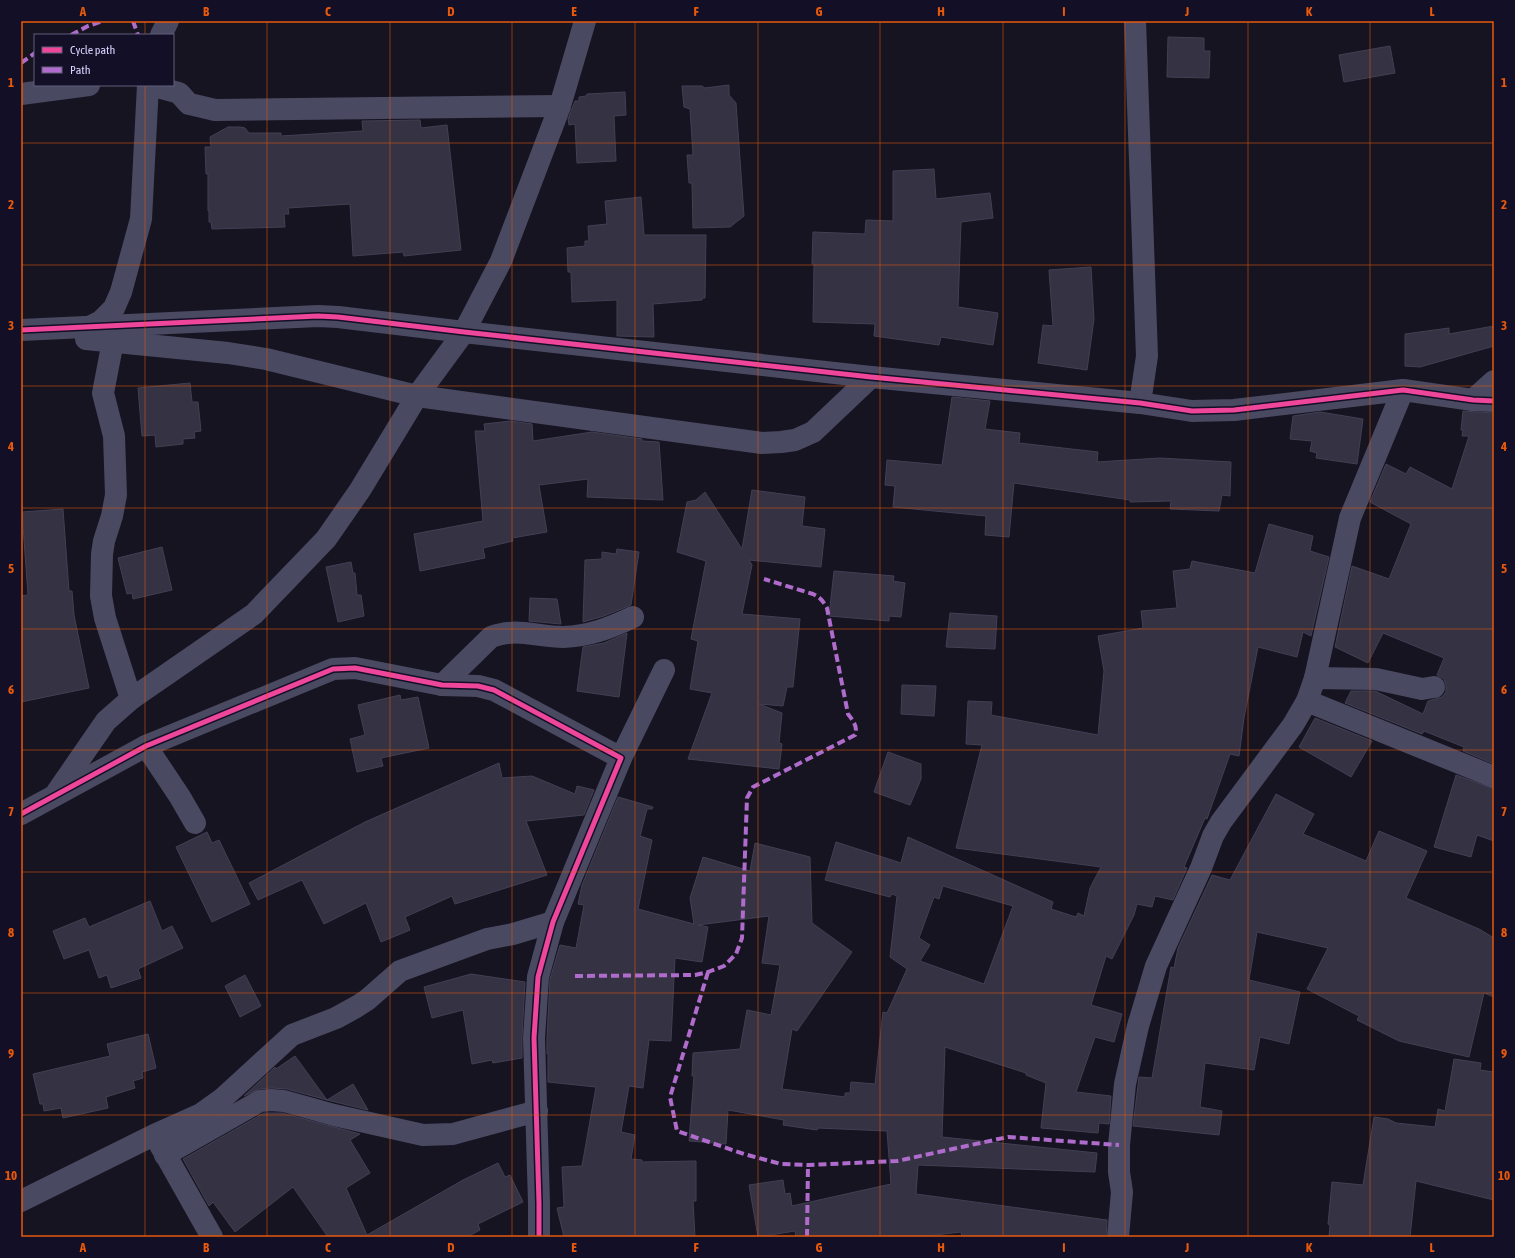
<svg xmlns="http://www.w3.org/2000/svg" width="1515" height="1258" font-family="'Asap Condensed',sans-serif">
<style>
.building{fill:#343243;stroke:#433f54;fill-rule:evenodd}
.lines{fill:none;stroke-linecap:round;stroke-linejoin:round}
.minor{stroke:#4a4962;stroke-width:22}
.quiet{stroke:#b06ccc;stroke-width:4;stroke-dasharray:8 4;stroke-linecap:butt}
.cycleway-casing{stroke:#130f26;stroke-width:8}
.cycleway{stroke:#ed469a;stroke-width:5}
.grid{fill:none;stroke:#e8590c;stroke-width:1;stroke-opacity:0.55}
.neatline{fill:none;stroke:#e8590c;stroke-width:1.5}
.grid-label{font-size:13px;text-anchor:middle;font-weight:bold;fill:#e8590c}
</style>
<rect width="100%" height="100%" fill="#161421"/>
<g class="building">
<path d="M1168,37L1204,38V51H1210L1209,78L1167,77Z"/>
<path d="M1390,46L1395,73L1344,82L1339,55Z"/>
<path d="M729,85V95L736,103L744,216L730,227L693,228L692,183H689L687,155H693L690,109L684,107L682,86H702L705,88Z"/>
<path d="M625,92L626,115L614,116L616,161L577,163L575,124L569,125L568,119L575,101H579V97L586,96L587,94Z"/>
<path d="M420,120L421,128L447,125L461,250L404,256L403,252L353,256L350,204L288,208L289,214H284L285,227L212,229L211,222H209V211H208V174H206L205,147H211L210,137L228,127H240L245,128L249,133H281V136L363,131L362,121Z"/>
<path d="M934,169L936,199L990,193L993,218L961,222L958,307L998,313L993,345L941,337L939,345L874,336L875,324L813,322L814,264H812L813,232L865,234L866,220L893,221V171Z"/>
<path d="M641,197L644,235H706L705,298H702V300L653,304L654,337L617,336V300L572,302L571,272H568L567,248L585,246V241H589L588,226L607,224L605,201Z"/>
<path d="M1091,267L1094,319L1087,370L1038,363L1043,325L1053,326L1049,270Z"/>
<path d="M1494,326V346L1420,367L1405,366V334L1449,328V334Z"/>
<path d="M190,383L192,402H198L201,431L194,432L195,438L183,439V444L156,447L155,435L142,436L138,388Z"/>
<path d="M952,397L990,401L985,429L1020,433L1019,443L1098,452L1097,462L1160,458L1231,462L1230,496L1222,495L1219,511L1170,509L1171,501L1130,502V500L1014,483L1009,537L985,535L986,516L893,507L895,486L885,485L887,460L942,465Z"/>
<path d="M1463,411L1494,413V764L1463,751L1464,747L1424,731L1422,734L1345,703L1351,691H1375L1423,714L1428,701L1442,697L1446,692V685L1444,679L1437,675L1444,658L1383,633L1368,663L1335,647L1352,566L1389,579L1411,524L1370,502L1386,464L1406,474L1410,467L1452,489L1469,436H1462L1463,430H1461Z"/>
<path d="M1320,412L1363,419L1357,464L1316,458L1317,453L1310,451L1312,441L1290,439L1293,416Z"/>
<path d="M511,421L532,424L533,441L592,432L642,439V441L659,442L663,500L587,497L588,479L539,485L547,532L512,538L513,541L483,548L485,558L420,571L414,534L483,521L475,431H485L484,424Z"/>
<path d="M752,490L805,497L802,526L825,529L821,567L749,560L752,565L742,614L800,619L793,687H787L783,706L759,704L782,713L779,743L782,744L779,769L688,759L712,693L690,689L698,641L691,639L706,561L677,552L687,502L696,500L705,492L742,549Z"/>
<path d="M63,509L69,591H72L74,615L89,688L21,702V596L28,595L22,512Z"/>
<path d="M1269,524L1313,536L1310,551L1329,557L1311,636L1303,632L1297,657L1258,647L1244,718L1239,756L1230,754L1207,819L1205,818L1184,867L1187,868L1173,900L1155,896L1152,907L1137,904L1134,915L1112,959L1106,956L1091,1005L1122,1014L1114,1042L1095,1037L1076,1092L1111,1096L1109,1124L1099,1123L1098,1133L1041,1128L1046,1083L1026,1075V1073L945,1047L942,1137L1097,1153L1095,1172L918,1165L916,1194L1107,1220L1106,1237H962L961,1232L918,1237H796L795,1231L758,1237L749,1185L783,1180L785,1194L790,1193L792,1206L891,1184L887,1131L818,1128L817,1130L783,1125L784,1120L728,1110L726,1144L689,1141L694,1076H692L693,1053L740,1049L747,1010L771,1015L780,965L762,963L769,916L698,925L708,927L702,962L675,958L671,1041L649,1040L643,1088L629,1086L621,1132L635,1135L631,1159L642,1160V1162L696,1161V1201H693L695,1237H564L557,1208L564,1207L562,1167L582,1166L596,1087L548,1082V1053L547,1054V1038L550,979L560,945L576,948L584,905L578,904L582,885L618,797L653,807L652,809H647L640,836L652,840L638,909L694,924L690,898L703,857L750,871L755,843L810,857L812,923L852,952L797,1031L792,1029L782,1089L845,1097V1093H850L851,1082L875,1084L883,1012L887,1013L907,969L890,957L897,896L892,894L890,897L825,880L836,842L901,863L908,837L1053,902L1051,909L1076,917L1078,913L1084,916L1090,888L1101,867L956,848L982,745L966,744L968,701L992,702L991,715L1098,735L1104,671L1098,636L1143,628L1141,611L1177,608L1173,571L1190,569L1192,561L1255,573ZM943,886L1013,906L984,984L920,961L930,945L919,938L934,897L939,899Z"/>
<path d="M162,547L172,590L133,599L132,593L127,594L118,558Z"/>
<path d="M617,549L639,552L631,605L604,616L583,622L585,560L602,559V552L616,554Z"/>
<path d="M351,562L353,573H355L357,595H361L364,616L338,622L326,567Z"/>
<path d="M834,571L894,576L893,581L905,583L901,617L889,616V621L829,616Z"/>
<path d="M530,598L557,599L561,624L529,621Z"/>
<path d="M950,613L997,616L995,649L946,647Z"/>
<path d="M627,633L619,697L577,691L583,647L604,643Z"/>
<path d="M902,685L936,686L934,716L901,714Z"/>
<path d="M400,695L401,700L418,697L429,748L381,758L383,766L357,772L350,739L365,735L358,705Z"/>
<path d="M1315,718L1372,741L1351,777L1299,747Z"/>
<path d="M888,752L921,764V779L910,805L874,792Z"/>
<path d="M499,763L502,778L532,776L575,794L577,786L594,790L584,815L526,821L547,875L455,904L452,896L405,917L410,930L381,942L366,903L324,924L302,880L258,900L249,883L365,822Z"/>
<path d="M1456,775L1494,789V841L1477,835L1471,857L1434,847Z"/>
<path d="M1276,794L1314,814L1303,834L1366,861L1379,831L1427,851L1406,898L1479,929L1494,938V997L1484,993L1469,1057L1399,1041L1357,1020L1359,1016L1307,989L1328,948L1257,932L1249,980L1300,992L1289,1044L1260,1037L1254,1070L1205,1063L1200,1107L1222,1111L1219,1135L1133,1126L1139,1077L1152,1078L1171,967L1174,968L1178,948L1212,875L1230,880Z"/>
<path d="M207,832L212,843L219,840L250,904L212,922L176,847Z"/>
<path d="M150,901L162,931L172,926L183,948L138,969L141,978L111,988L107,975L99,978L89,950L64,959L53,931L85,918L89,927Z"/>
<path d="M471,974L525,982L522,1037V1058L493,1063L492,1060L472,1064L463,1010L432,1018L424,987Z"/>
<path d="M245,975L261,1006L240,1017L225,986Z"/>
<path d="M148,1034L156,1068L142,1072L143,1078L133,1081L135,1088L106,1097L108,1108L63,1118L61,1108L44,1111L43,1104H40L33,1074L110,1056L107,1044Z"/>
<path d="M295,1056L327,1100L287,1089L272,1088L259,1089L244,1096L275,1067L276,1069Z"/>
<path d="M1454,1059L1481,1063L1480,1070L1494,1072V1200L1416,1181L1410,1237H1329L1330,1225L1328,1224L1332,1182L1363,1185L1374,1117L1388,1119L1396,1123L1435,1127L1438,1109L1445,1111Z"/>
<path d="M353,1084L368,1110L327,1100Z"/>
<path d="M264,1113H282L360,1134L350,1140L370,1173L346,1188L367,1235L463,1180L498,1163L505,1177L510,1175L523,1202L478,1224L480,1230L467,1237H328L293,1187L235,1232L213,1202L209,1206L183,1159Z"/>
</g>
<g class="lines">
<g class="minor">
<path d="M1135,21L1147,356L1140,403"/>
<path d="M161,35L168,21"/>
<path d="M150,85L179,93L189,104L194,105L215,110L560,106"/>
<path d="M21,94L89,85"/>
<path d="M87,328L101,321L114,308L121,292L141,219L148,85"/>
<path d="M21,330L318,316L338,317L464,332L871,377L1140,403L1192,411L1234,410L1403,390L1473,400L1494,401"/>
<path d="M86,339L228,353L266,359L417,396L762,443L781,442L795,440L813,432L871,377"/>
<path d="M113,341L103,393L114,436L116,495L112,516L104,541L102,554L101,596L105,618L131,699"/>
<path d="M1473,400L1494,381"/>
<path d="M1315,678L1376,679L1422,689L1434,687"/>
<path d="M442,685L491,637C517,627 537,637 563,637C590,636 610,628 633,617"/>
<path d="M1307,701L1494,777"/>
<path d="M146,746L180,797L195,823"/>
<path d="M621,758L664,670"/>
<path d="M57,792L106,721L131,699L254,614L326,539L360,490L417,396L464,332L501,261L560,106L585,21"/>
<path d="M21,814L146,746L333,669L355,668L442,685L478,686L494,690L621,758L553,922L538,977L534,1038L539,1203V1237"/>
<path d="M159,1143L212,1237"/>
<path d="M165,1155L260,1101L271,1100L284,1101L334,1115L423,1135L453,1134L537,1111"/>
<path d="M21,1201L154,1135L201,1114L222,1099L292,1035L336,1018L356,1007L367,1000L400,971L487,939L513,934L553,922"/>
<path d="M1118,1237L1122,1192L1119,1172V1145L1125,1084L1138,1026L1156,966L1201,868L1213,836L1221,822L1293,725L1307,701L1315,678L1350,518L1403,390"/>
</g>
<g class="quiet">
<path d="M133,21L138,35"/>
<path d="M71,35L88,26L103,21"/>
<path d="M21,63L35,53"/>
<path d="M708,972L670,1097L677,1131L744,1154L781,1164L808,1165L897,1161L1008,1137L1119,1145"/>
<path d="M575,976L695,975L708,972L724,966L736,954L742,938L747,798L753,787L855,735C858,726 853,721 848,714L827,608C823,601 820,597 813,594L764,579"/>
<path d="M807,1237L808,1165"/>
</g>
<defs>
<g id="cycleway">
<path d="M21,330L318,316L338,317L464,332L871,377L1140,403L1192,411L1234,410L1403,390L1473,400L1494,401"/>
<path d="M21,814L146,746L333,669L355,668L442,685L478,686L494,690L621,758L553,922L538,977L534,1038L539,1203V1237"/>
</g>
</defs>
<use href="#cycleway" class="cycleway-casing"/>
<use href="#cycleway" class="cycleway"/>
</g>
<path class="grid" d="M145,21V35M267,21V1237M390,21V1237M512,21V1237M635,21V1237M758,21V1237M880,21V1237M1003,21V1237M1125,21V1237M1248,21V1237M1370,21V1237M145,85V1237M21,143H1494M21,265H1494M21,386H1494M21,508H1494M21,629H1494M21,750H1494M21,872H1494M21,993H1494M21,1115H1494"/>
<rect width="1515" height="1258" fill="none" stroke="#130f26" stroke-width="44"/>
<rect x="34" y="34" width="140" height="52" fill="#130f26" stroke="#625e7d"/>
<rect x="42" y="47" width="20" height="6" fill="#ed469a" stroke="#625e7d"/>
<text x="70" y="54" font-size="12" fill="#d9d4ff">Cycle path</text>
<rect x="42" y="67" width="20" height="6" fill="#b06ccc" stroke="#625e7d"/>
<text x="70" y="74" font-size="12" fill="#d9d4ff">Path</text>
<rect x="22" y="22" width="1471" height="1214" class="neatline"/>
<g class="grid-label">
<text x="83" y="16">A</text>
<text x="206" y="16">B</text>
<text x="328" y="16">C</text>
<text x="451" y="16">D</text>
<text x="574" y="16">E</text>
<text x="696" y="16">F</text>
<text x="819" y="16">G</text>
<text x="941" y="16">H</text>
<text x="1064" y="16">I</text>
<text x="1187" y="16">J</text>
<text x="1309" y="16">K</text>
<text x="1432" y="16">L</text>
<text x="11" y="87">1</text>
<text x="1504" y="87">1</text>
<text x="11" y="209">2</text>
<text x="1504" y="209">2</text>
<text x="11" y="330">3</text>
<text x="1504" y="330">3</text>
<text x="11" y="451">4</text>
<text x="1504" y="451">4</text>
<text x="11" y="573">5</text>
<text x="1504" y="573">5</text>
<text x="11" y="694">6</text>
<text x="1504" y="694">6</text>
<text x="11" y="816">7</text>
<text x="1504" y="816">7</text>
<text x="11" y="937">8</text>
<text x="1504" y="937">8</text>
<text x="11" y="1058">9</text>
<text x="1504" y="1058">9</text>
<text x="11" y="1180">10</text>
<text x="1504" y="1180">10</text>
<text x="83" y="1252">A</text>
<text x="206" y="1252">B</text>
<text x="328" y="1252">C</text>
<text x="451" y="1252">D</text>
<text x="574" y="1252">E</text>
<text x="696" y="1252">F</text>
<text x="819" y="1252">G</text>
<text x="941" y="1252">H</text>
<text x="1064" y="1252">I</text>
<text x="1187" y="1252">J</text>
<text x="1309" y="1252">K</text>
<text x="1432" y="1252">L</text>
</g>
</svg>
